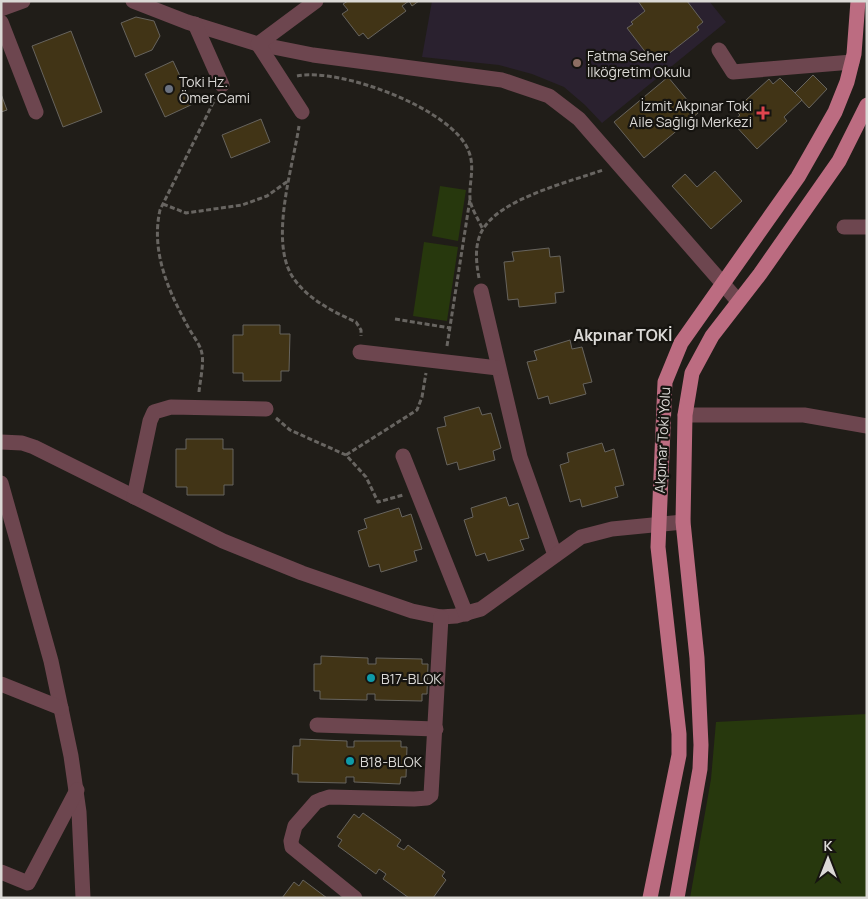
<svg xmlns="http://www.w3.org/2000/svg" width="868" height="899" font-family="Manrope,sans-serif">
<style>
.education{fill:#2a212f}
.green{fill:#27380d}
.building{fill:#413416;stroke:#67645e}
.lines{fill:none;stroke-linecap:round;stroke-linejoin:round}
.path{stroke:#686561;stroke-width:3;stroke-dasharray:5 2.5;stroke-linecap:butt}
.minor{stroke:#6d464f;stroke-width:15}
.major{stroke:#bc6c81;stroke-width:15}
.education-dot{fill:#8d6e63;stroke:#161410;stroke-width:2}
.worship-dot{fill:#6b7280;stroke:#161410;stroke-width:2}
.health-dot{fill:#e0444e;stroke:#161410;stroke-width:2}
.culture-dot{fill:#0f9aa8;stroke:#161410;stroke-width:2}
.labels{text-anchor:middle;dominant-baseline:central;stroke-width:4.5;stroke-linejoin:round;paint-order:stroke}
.poi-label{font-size:14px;fill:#dbd9d6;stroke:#161410;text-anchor:start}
.street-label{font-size:14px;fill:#dbd9d6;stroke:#161410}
.quarter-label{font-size:16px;font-weight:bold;fill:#dbd9d6;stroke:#161410}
</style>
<rect width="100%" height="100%" fill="#201d18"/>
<path class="education" d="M432,1H709L726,22L602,123L585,105L564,87L532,74L499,65L422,57Z"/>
<g class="green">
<path d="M440,186L466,190L458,241L432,236Z"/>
<path d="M424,242L458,247L447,321L413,316Z"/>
<path d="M867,714V898H690L711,779L716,722Z"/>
</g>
<g class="building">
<path d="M348,1H419L412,6L409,1L402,6L406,11L368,39L363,33L359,36L342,14L348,10L343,4Z"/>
<path d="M638,1H687L703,22L697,27L699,30L662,59L660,57L653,62L627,28L633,24L631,22L645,11Z"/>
<path d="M136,17L154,21L160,36L152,50L135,57L121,23Z"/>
<path d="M71,31L102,112L63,127L32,46Z"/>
<path d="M173,61L193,104L165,117L145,74Z"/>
<path d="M813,75L827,89L809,108L795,93Z"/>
<path d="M668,77L698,113L644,158L614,122Z"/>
<path d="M780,78L802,100L784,117L787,121L757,149L732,122L740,115L735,110L769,79L773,84Z"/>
<path d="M1,94L7,110L1,112Z"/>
<path d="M261,119L270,142L231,158L222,135Z"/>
<path d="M715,171L742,201L711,229L672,186L685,174L697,187Z"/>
<path d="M549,248L550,257L560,256L564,292L555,293L556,303L519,307L518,299L508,300L504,262L514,261L512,252Z"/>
<path d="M243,325H280V334H290L289,371H281V381H243V373H233V335H243Z"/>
<path d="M570,340L572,349L582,347L592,382L583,384L586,394L550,404L548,396L538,399L527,362L537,360L534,351Z"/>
<path d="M479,407L482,415L491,413L501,448L493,451L495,460L459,470L457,462L447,465L437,428L446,426L444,417Z"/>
<path d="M186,439H223V449H233V485H224V495H187V487H176V449H186Z"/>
<path d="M602,443L605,452L614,449L624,485L615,487L618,497L582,507L580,499L570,502L560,465L569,462L567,453Z"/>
<path d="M506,497L509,506L518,503L529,538L520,540L524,550L488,561L485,553L476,556L464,520L473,517L471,508Z"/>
<path d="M399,508L402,517L411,514L422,549L414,551L417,561L381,572L379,564L369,567L358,531L367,528L364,519Z"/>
<path d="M321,656L368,658V664H376V658L422,659V664H428L427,694H422V701L375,700V694H367V700L320,699V691H314V664H321Z"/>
<path d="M300,739L347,741V747H354V741H401V747H407L406,777H401L400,784L354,782V777H346V783L298,782V774H292L293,746H300Z"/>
<path d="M363,813L401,840L397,846L404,850L408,845L445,872L442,876L446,880L433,898H409L383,879L386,874L379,869L376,874L338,846L342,840L337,837L354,814L359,818Z"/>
<path d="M303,880L327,898H282L294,882L299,886Z"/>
</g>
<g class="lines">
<g class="path">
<path d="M297,76C339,67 454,109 469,152C475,168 469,182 470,198C470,207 479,220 483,230"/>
<path d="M299,126C293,167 268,243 294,279C309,300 334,312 356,322L361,330V336"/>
<path d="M163,204L186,213L242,205L267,196L288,181"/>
<path d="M479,278C476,262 474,244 483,229C502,198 569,182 603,170"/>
<path d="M395,319L450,328"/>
<path d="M447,346L470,199"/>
<path d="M199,392C200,380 205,361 201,350C198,341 190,332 186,323C167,288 151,250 160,210L215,99"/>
<path d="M276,418L290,430L346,455L366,477L378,502L403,495"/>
<path d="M346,455L417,410L422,397L426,373"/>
</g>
<g class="minor">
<path d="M133,1L187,22L258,44L313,55L502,80L549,96L579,119L738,301"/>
<path d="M1,9L23,1"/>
<path d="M1,22L36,112"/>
<path d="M195,24L222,85"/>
<path d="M719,50L733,72L852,62"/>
<path d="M302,112L258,44L316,1"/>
<path d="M844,227H867"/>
<path d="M481,291L520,457L555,555"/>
<path d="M360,352L498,368"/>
<path d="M685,415H804L867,426"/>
<path d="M1,442L22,443L34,447L223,541L302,573L412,611L441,617L456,616L481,609L581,537L612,529L683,522"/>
<path d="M403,456L466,614"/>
<path d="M1,483L51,661L71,756L79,812L83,898"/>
<path d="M134,497L150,421L154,412L171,407L266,409"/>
<path d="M1,684L61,708"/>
<path d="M317,725L436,729"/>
<path d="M1,872L28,883L77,790"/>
<path d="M355,898L292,847L291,841L295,826L316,802L323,799L329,797L414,799L427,798L431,795L441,617"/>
</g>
<g class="major">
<path d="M650,898L679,755V734L658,547L665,382L681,343L798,177L835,112L847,82L854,54L858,1"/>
<path d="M677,898L700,769L701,745L697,658L683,522L685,415L692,373L712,336L760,274L839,161L867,105"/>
</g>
</g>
<circle class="education-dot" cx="577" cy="63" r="5"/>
<circle class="worship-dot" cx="169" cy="89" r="5"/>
<path class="health-dot" d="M760.5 105.5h5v5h5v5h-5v5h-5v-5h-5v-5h5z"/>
<g class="culture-dot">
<circle cx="371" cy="678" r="5"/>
<circle cx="350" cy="761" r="5"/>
</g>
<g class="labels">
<g class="poi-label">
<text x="587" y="55">Fatma Seher<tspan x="587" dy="16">İlköğretim Okulu</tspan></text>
<text x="179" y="81">Toki Hz.<tspan x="179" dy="16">Ömer Cami</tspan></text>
<text x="752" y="105" text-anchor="end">İzmit Akpınar Toki<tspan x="752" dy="16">Aile Sağlığı Merkezi</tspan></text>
<text x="381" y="678">B17-BLOK</text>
<text x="360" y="761">B18-BLOK</text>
</g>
<g class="street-label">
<text transform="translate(662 440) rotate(-87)">Akpınar Toki Yolu</text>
</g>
<g class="quarter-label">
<text x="623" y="335">Akpınar TOKİ</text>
</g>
</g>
<rect width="868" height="899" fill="none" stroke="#dbd9d6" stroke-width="5"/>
<g transform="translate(828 859)" stroke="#161410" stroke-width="4" paint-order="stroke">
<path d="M0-4L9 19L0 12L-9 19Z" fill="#dbd9d6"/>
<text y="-8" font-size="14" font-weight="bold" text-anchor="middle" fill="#dbd9d6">K</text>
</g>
</svg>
